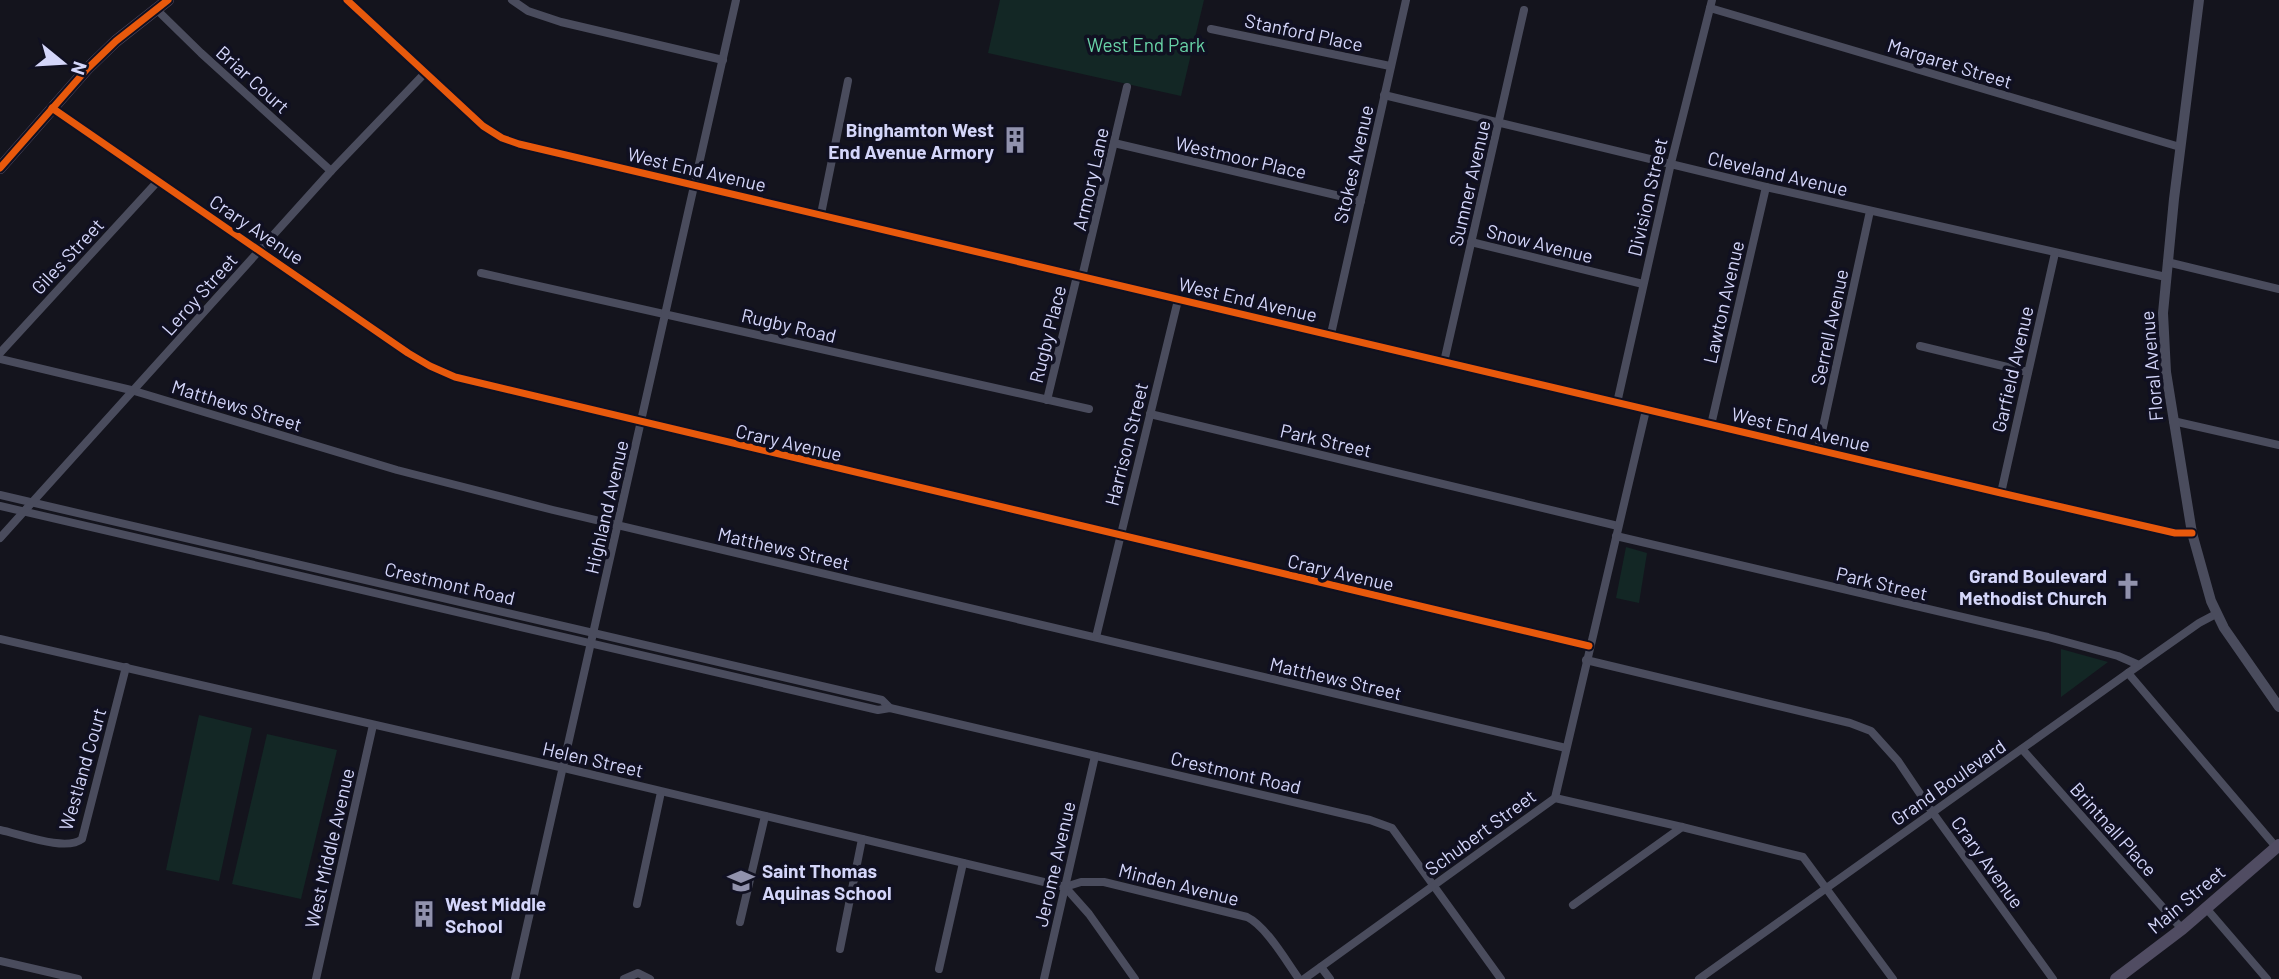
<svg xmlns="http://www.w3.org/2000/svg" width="2279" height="979" font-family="Barlow,sans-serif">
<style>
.green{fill:#132725}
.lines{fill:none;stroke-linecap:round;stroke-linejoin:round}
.minor{stroke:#4a4c5d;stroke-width:8}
.tertiary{stroke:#4a4c5d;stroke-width:10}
.primary{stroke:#504c62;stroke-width:12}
.cycleway-casing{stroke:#101021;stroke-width:11}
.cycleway{stroke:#e8590c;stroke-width:7}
.labels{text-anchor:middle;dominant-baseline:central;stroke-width:7;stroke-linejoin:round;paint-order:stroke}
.street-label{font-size:19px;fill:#d4d6fa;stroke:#101021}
.park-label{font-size:19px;fill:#68d2a7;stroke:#101021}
.poi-label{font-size:19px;font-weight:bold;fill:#d4d6fa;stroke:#101021;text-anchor:end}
</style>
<rect width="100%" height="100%" fill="#14141d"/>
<g class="green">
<path d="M1000,0H1204L1181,96L988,53Z"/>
<path d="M1626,547L1647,553L1639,603L1616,598Z"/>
<path d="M2061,649L2108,662L2061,697Z"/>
<path d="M199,715L252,728L219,881L166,870Z"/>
<path d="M267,734L337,750L301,899L232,884Z"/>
</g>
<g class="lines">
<g class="minor">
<path d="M347,0L483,126L502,138L519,144L2001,493L2175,533H2192"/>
<path d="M512,0L528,11L561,22L723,60"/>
<path d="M1710,8L2180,147"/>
<path d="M156,9L201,53L331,171"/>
<path d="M1211,29L1390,66"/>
<path d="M1384,95L1766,187L2166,277"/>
<path d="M52,108L408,353L430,366L455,377L1589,646"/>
<path d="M1114,143L1361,201"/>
<path d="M821,214L848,81"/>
<path d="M1471,242L1643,284"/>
<path d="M2167,262L2279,289"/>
<path d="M481,273L1089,409"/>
<path d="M1082,277L1127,87"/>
<path d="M1331,334L1406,0"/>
<path d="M1920,346L2028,372"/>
<path d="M0,353L158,181"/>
<path d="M0,359L131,390L397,470L553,510L1566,748"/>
<path d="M1444,362L1524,10"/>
<path d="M1047,400L1077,276"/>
<path d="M1617,403L1671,163L1712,0"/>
<path d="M1150,414L1618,526"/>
<path d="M2173,421L2279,445"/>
<path d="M1711,425L1766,187"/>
<path d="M1818,450L1870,211"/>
<path d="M2001,493L2055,253"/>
<path d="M0,495L882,700L890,708"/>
<path d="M0,506L878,710L890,708L1370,820L1392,828L1501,979"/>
<path d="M1616,536L2048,637L2118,656L2139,665"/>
<path d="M0,538L331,171L425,73"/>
<path d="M1096,637L1178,300"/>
<path d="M0,639L564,768L1065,887L1089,914L1135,979"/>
<path d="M1586,660L1850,723L1871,731L1898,761L1933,813L2053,979"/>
<path d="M2128,673L2276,847"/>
<path d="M2022,749L2182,929"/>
<path d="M1555,798L1682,827L1803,857L1893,979"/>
<path d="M0,830C20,834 66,852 82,839L126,667"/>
<path d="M1065,887L1081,882H1104L1247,917C1266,926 1286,961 1299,979"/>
<path d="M637,904L661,792"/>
<path d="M1573,905L1682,827"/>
<path d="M2206,908L2267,979"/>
<path d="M740,922L765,816"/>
<path d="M840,949L862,839"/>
<path d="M0,961L78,979"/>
<path d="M1321,967L1330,979"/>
<path d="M939,969L963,863"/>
<path d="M316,979L373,725"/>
<path d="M515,979L736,0"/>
<path d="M624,979L638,973L650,979"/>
<path d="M1044,979L1095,756"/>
<path d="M1304,979L1555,798L1646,410"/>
<path d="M1699,979L2128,673L2199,623L2216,614"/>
</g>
<path class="tertiary" d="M2199,0L2174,199L2163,313L2166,372L2192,533L2211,601L2224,628L2279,707"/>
<g class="primary">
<path d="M0,168L87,69L116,41L168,0"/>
<path d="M2116,979L2182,929L2279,845"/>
</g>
<defs>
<g id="cycleway">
<path d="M347,0L483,126L502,138L519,144L2001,493L2175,533H2192"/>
<path d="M52,108L408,353L430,366L455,377L1589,646"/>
<path d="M0,168L87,69L116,41L168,0"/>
</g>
</defs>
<use href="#cycleway" class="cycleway-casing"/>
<use href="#cycleway" class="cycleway"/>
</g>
<defs>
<symbol id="building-bare" viewBox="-9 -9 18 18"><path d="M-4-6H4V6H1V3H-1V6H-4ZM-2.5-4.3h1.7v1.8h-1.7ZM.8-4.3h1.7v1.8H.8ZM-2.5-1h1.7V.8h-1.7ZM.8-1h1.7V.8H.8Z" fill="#9192ad" stroke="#101021" stroke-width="2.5" paint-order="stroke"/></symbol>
<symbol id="church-bare" viewBox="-9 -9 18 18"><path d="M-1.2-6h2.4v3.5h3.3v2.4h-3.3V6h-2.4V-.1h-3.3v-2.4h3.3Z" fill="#9192ad" stroke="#101021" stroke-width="2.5" paint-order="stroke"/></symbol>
<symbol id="school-bare" viewBox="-9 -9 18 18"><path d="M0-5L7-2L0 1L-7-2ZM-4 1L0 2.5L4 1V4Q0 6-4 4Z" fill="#9192ad" stroke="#101021" stroke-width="2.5" paint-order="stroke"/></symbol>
</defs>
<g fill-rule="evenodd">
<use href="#building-bare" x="996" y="121" width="38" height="38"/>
<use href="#church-bare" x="2109" y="567" width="38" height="38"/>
<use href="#school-bare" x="722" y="862" width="38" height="38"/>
<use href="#building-bare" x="405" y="895" width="38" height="38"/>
</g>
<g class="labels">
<g class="street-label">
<text transform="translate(1304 32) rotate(12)">Stanford Place</text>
<text transform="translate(1950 63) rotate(17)">Margaret Street</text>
<text transform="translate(253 79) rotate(42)">Briar Court</text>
<text transform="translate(1241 157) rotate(13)">Westmoor Place</text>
<text transform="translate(1353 164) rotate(-77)">Stokes Avenue</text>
<text transform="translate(697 169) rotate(13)">West End Avenue</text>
<text transform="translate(1778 173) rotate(13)">Cleveland Avenue</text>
<text transform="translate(1090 179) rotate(-77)">Armory Lane</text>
<text transform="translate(1469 183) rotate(-77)">Sumner Avenue</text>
<text transform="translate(1647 197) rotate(-77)">Division Street</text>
<text transform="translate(257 229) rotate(34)">Crary Avenue</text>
<text transform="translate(1540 243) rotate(14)">Snow Avenue</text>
<text transform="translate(67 256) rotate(-47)">Giles Street</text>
<text transform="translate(199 294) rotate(-48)">Leroy Street</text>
<text transform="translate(1248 299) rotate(13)">West End Avenue</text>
<text transform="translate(1723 302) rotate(-77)">Lawton Avenue</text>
<text transform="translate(789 325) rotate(13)">Rugby Road</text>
<text transform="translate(1829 327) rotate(-78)">Serrell Avenue</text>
<text transform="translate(1047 334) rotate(-76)">Rugby Place</text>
<text transform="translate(2151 366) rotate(-95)">Floral Avenue</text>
<text transform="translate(2012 369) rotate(-77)">Garfield Avenue</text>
<text transform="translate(237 405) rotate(17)">Matthews Street</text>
<text transform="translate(1801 429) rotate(13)">West End Avenue</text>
<text transform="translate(1326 440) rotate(13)">Park Street</text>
<text transform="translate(789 442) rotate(13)">Crary Avenue</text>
<text transform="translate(1126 444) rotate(-76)">Harrison Street</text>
<text transform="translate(606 507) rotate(-77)">Highland Avenue</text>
<text transform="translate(784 548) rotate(13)">Matthews Street</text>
<text transform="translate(1341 572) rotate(13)">Crary Avenue</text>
<text transform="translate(450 583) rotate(13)">Crestmont Road</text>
<text transform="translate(1882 583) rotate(13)">Park Street</text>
<text transform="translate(1336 678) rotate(13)">Matthews Street</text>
<text transform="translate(593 759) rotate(13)">Helen Street</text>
<text transform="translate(82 769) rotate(-74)">Westland Court</text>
<text transform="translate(1236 772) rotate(13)">Crestmont Road</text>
<text transform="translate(1948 782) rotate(-35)">Grand Boulevard</text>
<text transform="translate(2114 829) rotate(48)">Brintnall Place</text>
<text transform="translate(1480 832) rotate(-36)">Schubert Street</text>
<text transform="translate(329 848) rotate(-77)">West Middle Avenue</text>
<text transform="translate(1988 862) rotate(54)">Crary Avenue</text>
<text transform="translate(1054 864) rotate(-77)">Jerome Avenue</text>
<text transform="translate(1179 884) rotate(14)">Minden Avenue</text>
<text transform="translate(2186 899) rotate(-40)">Main Street</text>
</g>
<g class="park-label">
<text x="1146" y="44">West End Park</text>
</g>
<g class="poi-label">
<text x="994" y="129">Binghamton West<tspan x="994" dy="22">End Avenue Armory</tspan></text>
<text x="2107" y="575">Grand Boulevard<tspan x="2107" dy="22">Methodist Church</tspan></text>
<text x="762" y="870" text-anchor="start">Saint Thomas<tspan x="762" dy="22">Aquinas School</tspan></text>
<text x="445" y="903" text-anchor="start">West Middle<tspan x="445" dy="22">School</tspan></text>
</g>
</g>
<g transform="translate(63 63) rotate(108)" stroke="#101021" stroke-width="5" paint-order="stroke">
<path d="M0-5L12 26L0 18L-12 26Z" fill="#d4d6fa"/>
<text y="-10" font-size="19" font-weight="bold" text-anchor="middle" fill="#d4d6fa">N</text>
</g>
</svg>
